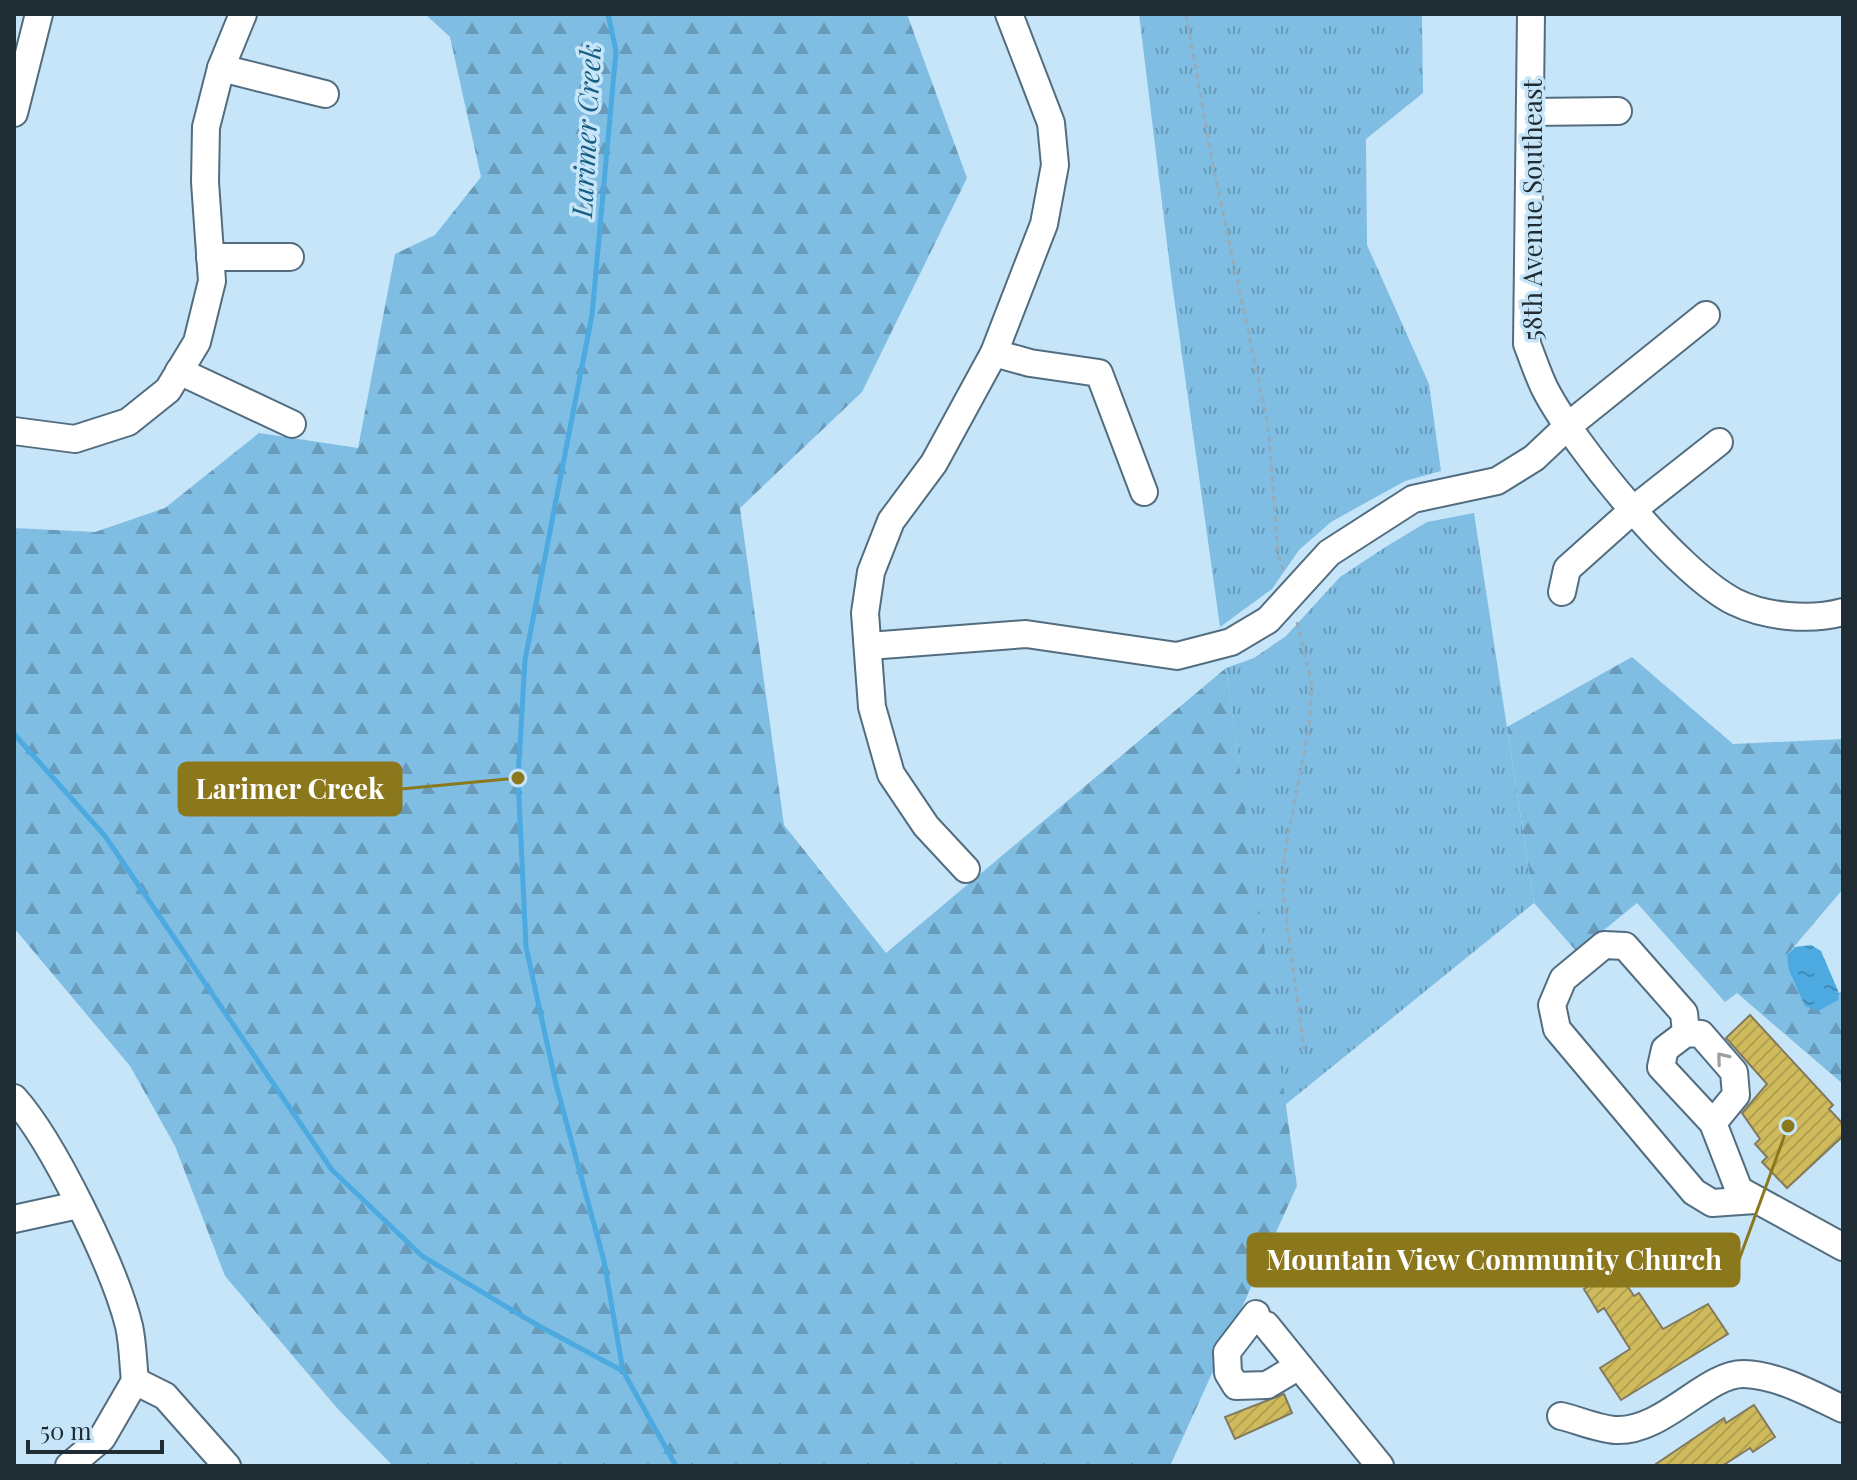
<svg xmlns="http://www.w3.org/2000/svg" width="1857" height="1480" font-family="'Playfair Display',serif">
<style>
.grass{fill:url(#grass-tufts)}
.forest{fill:url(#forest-firs)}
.water{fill:url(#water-ripples)}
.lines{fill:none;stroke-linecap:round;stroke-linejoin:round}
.stream{stroke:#4caae0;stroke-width:5}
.building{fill:url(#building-hatch);stroke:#817a5e;stroke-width:2}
.minor-casing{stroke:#526d7f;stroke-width:30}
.path{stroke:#94adbd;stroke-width:3;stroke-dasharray:6 4;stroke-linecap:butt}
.minor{stroke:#fff;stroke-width:26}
.oneway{stroke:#9ba0a3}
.labels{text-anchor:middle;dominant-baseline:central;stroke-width:7;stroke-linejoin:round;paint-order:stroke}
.street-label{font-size:26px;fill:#202c33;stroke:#c7e5f9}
.water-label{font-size:28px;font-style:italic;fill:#185e82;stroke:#c7e5f9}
.leader{fill:none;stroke:#8b781d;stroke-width:3}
.callout-dot{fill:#8b781d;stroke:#c7e5f9;stroke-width:3}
.callout{fill:#8b781d;stroke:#8b781d;stroke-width:3}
.callout-label{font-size:28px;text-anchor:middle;font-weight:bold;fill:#fff}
</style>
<defs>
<pattern id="grass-tufts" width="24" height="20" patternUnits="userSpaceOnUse" patternTransform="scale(2)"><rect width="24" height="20" fill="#7fbde3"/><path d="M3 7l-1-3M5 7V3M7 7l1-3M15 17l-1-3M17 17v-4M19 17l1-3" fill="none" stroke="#689ab9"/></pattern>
<pattern id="forest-firs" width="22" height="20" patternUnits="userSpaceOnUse" patternTransform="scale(2)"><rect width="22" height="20" fill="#7fbde3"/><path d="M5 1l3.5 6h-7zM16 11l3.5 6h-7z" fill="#689ab9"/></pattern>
<pattern id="water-ripples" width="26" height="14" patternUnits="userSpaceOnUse" patternTransform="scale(2)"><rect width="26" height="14" fill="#4caae0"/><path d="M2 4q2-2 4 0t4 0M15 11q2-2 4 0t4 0" fill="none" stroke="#3f8bb6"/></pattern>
<pattern id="building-hatch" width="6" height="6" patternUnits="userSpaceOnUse" patternTransform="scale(2)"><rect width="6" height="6" fill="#d0bb5c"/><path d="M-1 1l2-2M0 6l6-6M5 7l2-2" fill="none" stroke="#b2a150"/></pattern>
</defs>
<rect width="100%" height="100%" fill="#c7e5f9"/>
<g class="grass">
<path d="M1139,14H1422L1423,93L1366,139L1367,245L1429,384L1441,471L1405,481L1331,522L1299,550L1272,589L1220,627L1171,276Z"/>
<path d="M1474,513L1534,903L1285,1105L1226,668L1254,658L1286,636L1340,577L1387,546L1427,522Z"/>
</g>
<g class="forest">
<path d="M425,14H907L967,178L862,392L740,508L784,825L886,953L1226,668L1297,1186L1170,1466H393L337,1408L225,1276L175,1146L130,1066L14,928V528L95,532L165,508L259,433L358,448L395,254L435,235L481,177L450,37Z"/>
<path d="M1632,657L1733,744L1843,739V889L1787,955L1837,1000L1839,993L1843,992V1084L1737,993L1725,1002L1637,903L1577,952L1534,903L1507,727Z"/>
</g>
<path class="water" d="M1811,945L1821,951L1839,993L1838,1000L1818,1011L1805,1006L1789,970L1787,955L1795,947Z"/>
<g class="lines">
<g class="stream">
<path d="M608,14L616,51L592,315L525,660L518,778L526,947L556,1084L604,1261L623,1371L676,1466"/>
<path d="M14,734L105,836L332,1170L422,1256L537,1325L623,1371"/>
</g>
</g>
<g class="building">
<path d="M1750,1015L1833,1105L1829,1109L1843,1124V1136L1787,1188L1762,1162L1767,1157L1755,1144L1760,1139L1742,1113L1767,1084L1726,1038Z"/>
<path d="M1616,1269L1634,1296L1639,1293L1663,1329L1708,1304L1728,1334L1621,1400L1600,1368L1630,1349L1604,1308L1598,1312L1584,1289Z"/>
<path d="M1284,1394L1292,1413L1235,1439L1225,1417Z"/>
<path d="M1754,1405L1775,1437L1753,1452L1750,1448L1722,1466H1653L1724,1418L1726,1423Z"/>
</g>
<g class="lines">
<defs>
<g id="minor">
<path d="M1531,14L1527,344C1533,359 1538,375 1545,389C1575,447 1678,573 1735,602C1766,617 1810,621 1843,612"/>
<path d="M221,68L325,94"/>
<path d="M1530,112L1618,111"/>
<path d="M14,113L39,14"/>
<path d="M210,257H290"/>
<path d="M994,353L1030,363L1099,373L1144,492"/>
<path d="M179,371L292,424"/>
<path d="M14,431L75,439L128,422L168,390L197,342L212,281L205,182L206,127L221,68L243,14"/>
<path d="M1562,592L1567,569L1634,509L1719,442"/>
<path d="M869,646L1026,634L1177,656L1231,642L1268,620L1329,553L1413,499L1497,481L1534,458L1568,426L1706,315"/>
<path d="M966,869L926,826L891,774L872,707L865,613L871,572L891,521L934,463L994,353L1044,224L1055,165L1051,123L1009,14"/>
<path d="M1686,1033L1684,1013L1625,946L1604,945L1563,979L1552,1005L1557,1029L1694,1192L1712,1203L1755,1200"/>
<path d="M14,1098C53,1141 115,1269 129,1326C133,1344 133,1363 135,1381L165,1396L227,1466"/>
<path d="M1713,1123L1736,1095L1734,1072L1701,1034L1686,1033L1665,1049L1661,1067L1713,1123L1739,1190L1843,1247"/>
<path d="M14,1219L78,1205"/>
<path d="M1256,1314L1227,1352L1228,1373L1236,1386L1267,1385L1299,1366"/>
<path d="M1266,1325L1380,1466"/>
<path d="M1561,1416C1578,1420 1598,1429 1615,1430C1663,1433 1706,1373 1744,1374C1778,1375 1813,1395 1843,1409"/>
<path d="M69,1466L102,1438L135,1381"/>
</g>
</defs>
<use href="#minor" class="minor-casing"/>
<g class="path">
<path d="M1186,14L1213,165L1268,425L1278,553L1284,573"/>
<path d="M1297,622L1312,685L1309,727L1284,856L1283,895L1304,1049"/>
</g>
<use href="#minor" class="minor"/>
</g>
<defs><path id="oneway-chevron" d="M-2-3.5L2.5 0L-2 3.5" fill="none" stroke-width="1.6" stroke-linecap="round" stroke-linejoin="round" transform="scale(2)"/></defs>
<use class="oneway" href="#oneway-chevron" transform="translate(1722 1058) rotate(-130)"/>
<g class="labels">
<g class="street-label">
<text transform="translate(1531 210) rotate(-90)">58th Avenue Southeast</text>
</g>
<g class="water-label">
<text transform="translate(585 131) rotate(-87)">Larimer Creek</text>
</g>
</g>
<path class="leader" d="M518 778L401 789M1788 1126L1739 1260"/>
<g class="callout-dot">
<circle cx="518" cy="778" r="8"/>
<circle cx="1788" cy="1126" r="8"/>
</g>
<g class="callout">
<rect x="179" y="763" width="222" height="52" rx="8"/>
<rect x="1248" y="1234" width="491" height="52" rx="8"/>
</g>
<g class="callout-label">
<text x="290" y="799">Larimer Creek</text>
<text x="1494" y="1270">Mountain View Community Church</text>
</g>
<rect width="1857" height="1480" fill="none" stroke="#202c33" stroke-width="32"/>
<path d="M28 1440v12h134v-12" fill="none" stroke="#202c33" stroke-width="4"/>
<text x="40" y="1440" font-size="24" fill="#202c33" stroke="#c7e5f9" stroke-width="6" paint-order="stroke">50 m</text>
</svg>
